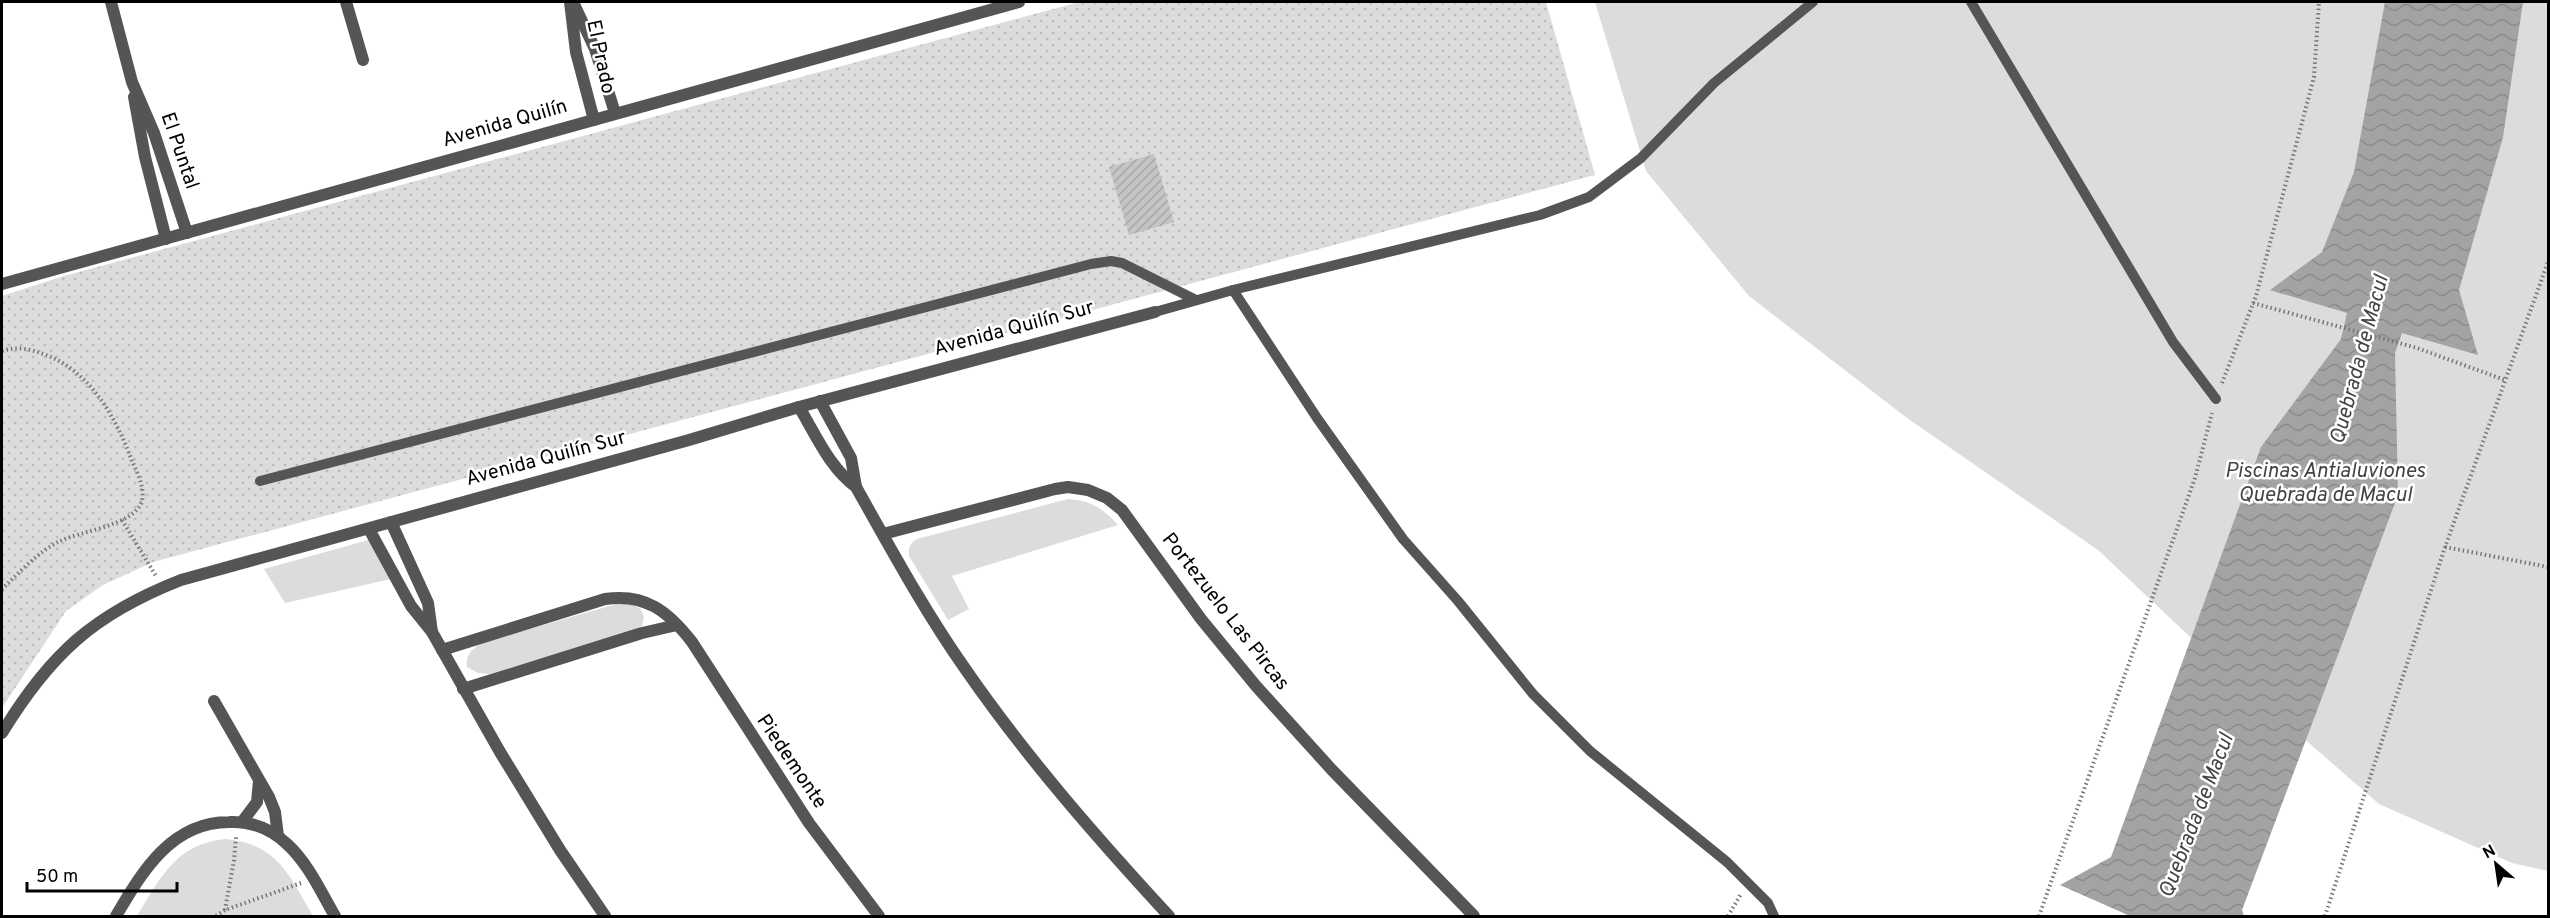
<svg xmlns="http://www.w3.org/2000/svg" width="2550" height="918" font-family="Overpass,sans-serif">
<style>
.grass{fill:#dcdcdc}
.park{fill:url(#park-dots)}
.water{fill:url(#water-waves)}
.building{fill:url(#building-hatch)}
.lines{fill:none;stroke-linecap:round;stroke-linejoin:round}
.path{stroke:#777;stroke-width:4;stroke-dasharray:1.5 3;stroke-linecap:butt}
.lane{stroke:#555;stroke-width:10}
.street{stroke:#555;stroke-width:12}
.labels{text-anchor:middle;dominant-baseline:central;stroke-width:5;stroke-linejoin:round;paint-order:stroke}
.street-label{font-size:20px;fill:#000;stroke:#fff}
.water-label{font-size:21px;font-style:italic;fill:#444;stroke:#fff}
</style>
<defs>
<pattern id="park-dots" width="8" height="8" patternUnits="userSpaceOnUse" patternTransform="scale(1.5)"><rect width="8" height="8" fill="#dcdcdc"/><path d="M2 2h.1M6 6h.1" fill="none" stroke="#bbb" stroke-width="1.8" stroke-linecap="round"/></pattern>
<pattern id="water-waves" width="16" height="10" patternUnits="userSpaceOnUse" patternTransform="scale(1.5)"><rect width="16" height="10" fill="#a3a3a3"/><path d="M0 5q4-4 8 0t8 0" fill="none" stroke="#8b8b8b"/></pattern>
<pattern id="building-hatch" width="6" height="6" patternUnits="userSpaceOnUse" patternTransform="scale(1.5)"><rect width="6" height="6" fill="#c4c4c4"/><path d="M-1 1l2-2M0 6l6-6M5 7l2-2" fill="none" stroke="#a7a7a7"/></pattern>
</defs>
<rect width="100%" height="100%" fill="#fff"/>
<g class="grass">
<path d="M1595,2H2548V871L2512,863L2379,804L2223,668L2098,550L1907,418L1749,296L1646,171Z"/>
<path d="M1068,499C1090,500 1104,509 1118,525L952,576L969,609L948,620L909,556C908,548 910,543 917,539Z"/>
<path d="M372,539L391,579L285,603L264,569Z"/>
<path d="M623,602L640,608L644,616L642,626L625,634L489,674L478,673L467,667C465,655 472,649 482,643Z"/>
<path d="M225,839C278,844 289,875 313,916H137C160,879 175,844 225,839Z"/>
</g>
<path class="park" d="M1079,2H1546L1595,175L153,562L103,585L66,611L2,708V296L64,276Z"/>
<path class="water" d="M2385,2H2523L2503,137L2459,290L2478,355L2402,333L2395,353L2398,495L2242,910L2244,916H2130L2060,885L2111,857L2261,447L2341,339L2347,313L2270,290L2322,252L2354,172Z"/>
<path class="building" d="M1154,154L1174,222L1129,235L1109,167Z"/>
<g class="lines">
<g class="path">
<path d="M2253,303L2417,348L2505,380"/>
<path d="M2,351C17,346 31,349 46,355C91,372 116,418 132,461C137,472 145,488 142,501C134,526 79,531 58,542C37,553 19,573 2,589"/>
<path d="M2222,383L2256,296L2314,77L2319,2"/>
<path d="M122,520L156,576"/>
<path d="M2445,547L2548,567"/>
<path d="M225,910L234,860L236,837"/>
<path d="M216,916L225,910L301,883"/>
<path d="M1728,916L1741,894"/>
<path d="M2039,916L2195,478L2212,413"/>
<path d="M2325,916L2445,547L2548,262"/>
</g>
<g class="lane">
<path d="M1971,2L2173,342L2216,399"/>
<path d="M1233,290L1317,418L1403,539L1458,601L1533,694L1590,751L1727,862L1768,903L1774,916"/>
<path d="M1155,312L1233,290L1540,215L1589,197L1641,158L1714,83L1813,2"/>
<path d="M260,481L1091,264L1111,261L1122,263L1196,300"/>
</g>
<g class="street">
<path d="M111,2L132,82L154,133L187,233"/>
<path d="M346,2L363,60"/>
<path d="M570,2L576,52L594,120"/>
<path d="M573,2L595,49L615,113"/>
<path d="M134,97L145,157L166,239"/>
<path d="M2,284L1019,2"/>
<path d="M820,401L851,458L856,487"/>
<path d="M799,407C816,435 829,467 856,487C891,549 925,612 966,670C1027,758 1097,838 1169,916"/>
<path d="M391,522L428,603L432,632"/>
<path d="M369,529L411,606L432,632L500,752L560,850L605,916"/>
<path d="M883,534L1055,489L1068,487L1088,490L1107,498L1122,510L1201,619L1256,686L1332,770L1474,916"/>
<path d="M442,650L605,599C645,593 668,611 692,642L809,823L879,916"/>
<path d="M463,689L642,633L677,625"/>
<path d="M214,701L269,797L275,812L278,836"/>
<path d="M2,733C50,654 94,614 181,580L689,440L799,407L1155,312"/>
<path d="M242,822L257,802L259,781"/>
<path d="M116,916C142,872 171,822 229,822C251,821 271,829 287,844C308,863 321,892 335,916"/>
</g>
</g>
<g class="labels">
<g class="street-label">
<text transform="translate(600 57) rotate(78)">El Prado</text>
<text transform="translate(505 124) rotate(-16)">Avenida Quilín</text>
<text transform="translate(179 151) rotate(71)">El Puntal</text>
<text transform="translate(1014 329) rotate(-15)">Avenida Quilín Sur</text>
<text transform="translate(546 459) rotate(-15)">Avenida Quilín Sur</text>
<text transform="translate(1225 612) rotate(52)">Portezuelo Las Pircas</text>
<text transform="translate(791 762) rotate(56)">Piedemonte</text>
</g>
<g class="water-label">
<text transform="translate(2360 360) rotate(-75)">Quebrada de Macul</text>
<text x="2325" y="471">Piscinas Antialuviones<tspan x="2325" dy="24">Quebrada de Macul</tspan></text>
<text transform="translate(2197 816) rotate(-69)">Quebrada de Macul</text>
</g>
</g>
<rect width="2550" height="918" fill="none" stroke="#000000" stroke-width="6"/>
<g transform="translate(2496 864) rotate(331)" stroke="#ffffff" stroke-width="4.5" paint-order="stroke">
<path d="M0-4.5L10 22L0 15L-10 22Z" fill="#000000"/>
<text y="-9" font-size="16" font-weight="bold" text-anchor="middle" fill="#000000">N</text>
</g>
<path d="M27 882v9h150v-9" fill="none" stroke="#000000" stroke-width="3"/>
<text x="36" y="882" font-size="18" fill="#000000" stroke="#ffffff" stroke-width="4.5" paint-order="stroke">50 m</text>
</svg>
